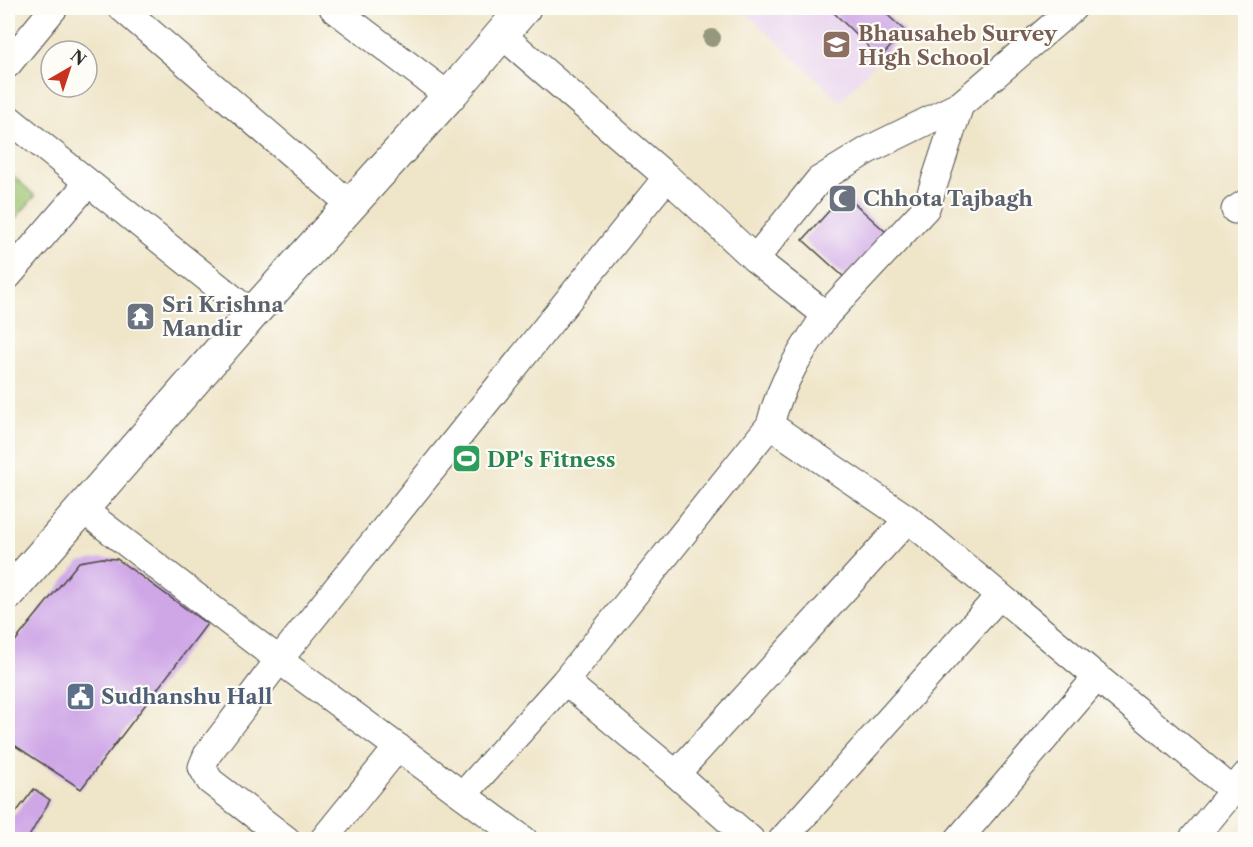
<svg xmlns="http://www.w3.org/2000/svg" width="1253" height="847" font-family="'Libre Caslon Text',serif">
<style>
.built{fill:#e9d2ee}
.green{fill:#9cc470;stroke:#64784e;stroke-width:1.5}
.building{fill:#cfa7e7}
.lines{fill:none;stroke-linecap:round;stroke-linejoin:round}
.minor-casing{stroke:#484743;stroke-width:29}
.major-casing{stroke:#484743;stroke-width:35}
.minor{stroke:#fff;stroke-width:27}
.major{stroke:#fff;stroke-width:33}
.tree{fill:#96987e}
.labels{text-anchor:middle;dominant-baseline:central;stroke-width:4.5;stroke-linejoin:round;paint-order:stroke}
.education-label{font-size:21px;font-weight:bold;fill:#785e54;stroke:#fdfcf7;text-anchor:start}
.worship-label{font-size:21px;font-weight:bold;fill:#5b616d;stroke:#fdfcf7;text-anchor:start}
.leisure-label{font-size:21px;font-weight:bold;fill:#27864d;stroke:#fdfcf7;text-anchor:start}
.service-label{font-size:21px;font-weight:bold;fill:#4e5e75;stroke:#fdfcf7;text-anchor:start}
</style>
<rect width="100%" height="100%" fill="#fdfcf7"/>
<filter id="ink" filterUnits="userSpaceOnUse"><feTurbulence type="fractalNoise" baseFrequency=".0167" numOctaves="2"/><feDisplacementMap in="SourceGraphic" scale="12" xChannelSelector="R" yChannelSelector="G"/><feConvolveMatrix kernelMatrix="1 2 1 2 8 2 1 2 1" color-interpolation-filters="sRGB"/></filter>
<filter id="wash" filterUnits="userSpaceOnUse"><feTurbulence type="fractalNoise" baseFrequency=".008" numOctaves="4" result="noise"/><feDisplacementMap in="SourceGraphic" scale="24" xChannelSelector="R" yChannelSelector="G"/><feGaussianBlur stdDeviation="1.35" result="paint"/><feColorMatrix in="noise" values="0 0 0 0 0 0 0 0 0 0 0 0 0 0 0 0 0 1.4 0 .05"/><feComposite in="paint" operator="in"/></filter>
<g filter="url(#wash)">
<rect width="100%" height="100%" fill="#efe5c9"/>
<path class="built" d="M741,8H880L905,31L840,101Z"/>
<path class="green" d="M8,171L35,196L8,227Z"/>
<g id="blocks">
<g class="building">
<path d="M829,8H880L905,31L880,58Z"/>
<path d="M844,194L886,232L845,278L803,240Z"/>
<path d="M102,558L117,559L207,624L81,789L8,741V650L79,562Z"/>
<path d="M34,789L50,800L27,840H8V823Z"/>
</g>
</g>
</g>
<g filter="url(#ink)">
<use href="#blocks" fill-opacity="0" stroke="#484743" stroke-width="1.5"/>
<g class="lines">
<defs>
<g id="minor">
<path d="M122,8L351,205"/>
<path d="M333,8L449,96"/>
<path d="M8,64L54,8"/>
<path d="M8,118L252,314"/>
<path d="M667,177L755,259L826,315C801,351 781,382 770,425"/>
<path d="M1235,210L1246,203"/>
<path d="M755,259L819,180L868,150L960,105"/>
<path d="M8,276L88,183"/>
<path d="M826,315L926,208L960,105L1073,8"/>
<path d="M82,509L279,660L524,840"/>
<path d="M565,681L676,774L908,519"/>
<path d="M676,774L751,840"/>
<path d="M463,795L565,681L770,425L908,519L1232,790"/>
<path d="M287,840L210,781L202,767L207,755L279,660L667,177L501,34"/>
<path d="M323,840L398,747"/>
<path d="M782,840L999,596"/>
<path d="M958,840L1097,677"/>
<path d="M1192,840L1246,775"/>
</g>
<path id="major" d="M8,594L252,314L449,96L524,8"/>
</defs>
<use href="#minor" class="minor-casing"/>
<use href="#major" class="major-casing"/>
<use href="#minor" class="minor"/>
<use href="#major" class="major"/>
</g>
<circle class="tree" cx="712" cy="38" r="9"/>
</g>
<defs>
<symbol id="school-square" viewBox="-11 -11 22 22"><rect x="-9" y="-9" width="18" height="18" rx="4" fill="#8d6e63" stroke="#fdfcf7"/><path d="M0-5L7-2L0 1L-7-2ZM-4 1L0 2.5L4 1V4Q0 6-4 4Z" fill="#fff"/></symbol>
<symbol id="mosque-square" viewBox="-11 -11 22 22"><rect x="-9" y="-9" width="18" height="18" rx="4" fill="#6b7280" stroke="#fdfcf7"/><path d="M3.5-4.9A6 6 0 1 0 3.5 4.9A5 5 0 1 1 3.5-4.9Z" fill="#fff"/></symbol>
<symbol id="temple-square" viewBox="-11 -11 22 22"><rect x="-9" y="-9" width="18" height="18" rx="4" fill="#6b7280" stroke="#fdfcf7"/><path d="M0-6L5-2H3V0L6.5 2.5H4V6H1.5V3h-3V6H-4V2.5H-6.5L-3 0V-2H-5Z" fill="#fff"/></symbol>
<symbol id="stadium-square" viewBox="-11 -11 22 22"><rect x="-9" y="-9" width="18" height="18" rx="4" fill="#2e9e5b" stroke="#fdfcf7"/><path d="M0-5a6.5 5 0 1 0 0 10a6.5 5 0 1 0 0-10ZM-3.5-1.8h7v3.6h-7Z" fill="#fff"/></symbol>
<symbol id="civic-square" viewBox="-11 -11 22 22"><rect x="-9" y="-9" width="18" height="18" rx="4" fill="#5c6f8a" stroke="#fdfcf7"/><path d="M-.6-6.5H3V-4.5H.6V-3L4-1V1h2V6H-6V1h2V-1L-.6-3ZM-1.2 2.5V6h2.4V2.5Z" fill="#fff"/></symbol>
</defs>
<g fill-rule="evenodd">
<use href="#school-square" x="820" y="28" width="33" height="33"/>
<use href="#mosque-square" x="826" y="182" width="33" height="33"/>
<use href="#temple-square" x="124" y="300" width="33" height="33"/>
<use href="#stadium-square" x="450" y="442" width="33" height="33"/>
<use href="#civic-square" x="64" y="680" width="33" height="33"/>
</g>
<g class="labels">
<g class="education-label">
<text x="858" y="33">Bhausaheb Survey<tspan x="858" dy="24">High School</tspan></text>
</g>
<g class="worship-label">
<text x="863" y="198">Chhota Tajbagh</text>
<text x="162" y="304">Sri Krishna<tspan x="162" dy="24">Mandir</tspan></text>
</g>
<g class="leisure-label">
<text x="487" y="459">DP's Fitness</text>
</g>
<g class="service-label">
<text x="101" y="696">Sudhanshu Hall</text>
</g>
</g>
<rect width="1253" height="847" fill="none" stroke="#fdfcf7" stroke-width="30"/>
<g transform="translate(69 69) rotate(39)"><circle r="28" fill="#fdfcf7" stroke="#a9a8a5" stroke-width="1.5"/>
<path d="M0-4.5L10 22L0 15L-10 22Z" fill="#c8321e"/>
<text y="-9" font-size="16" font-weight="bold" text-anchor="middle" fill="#2b2b2b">N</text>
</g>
</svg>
